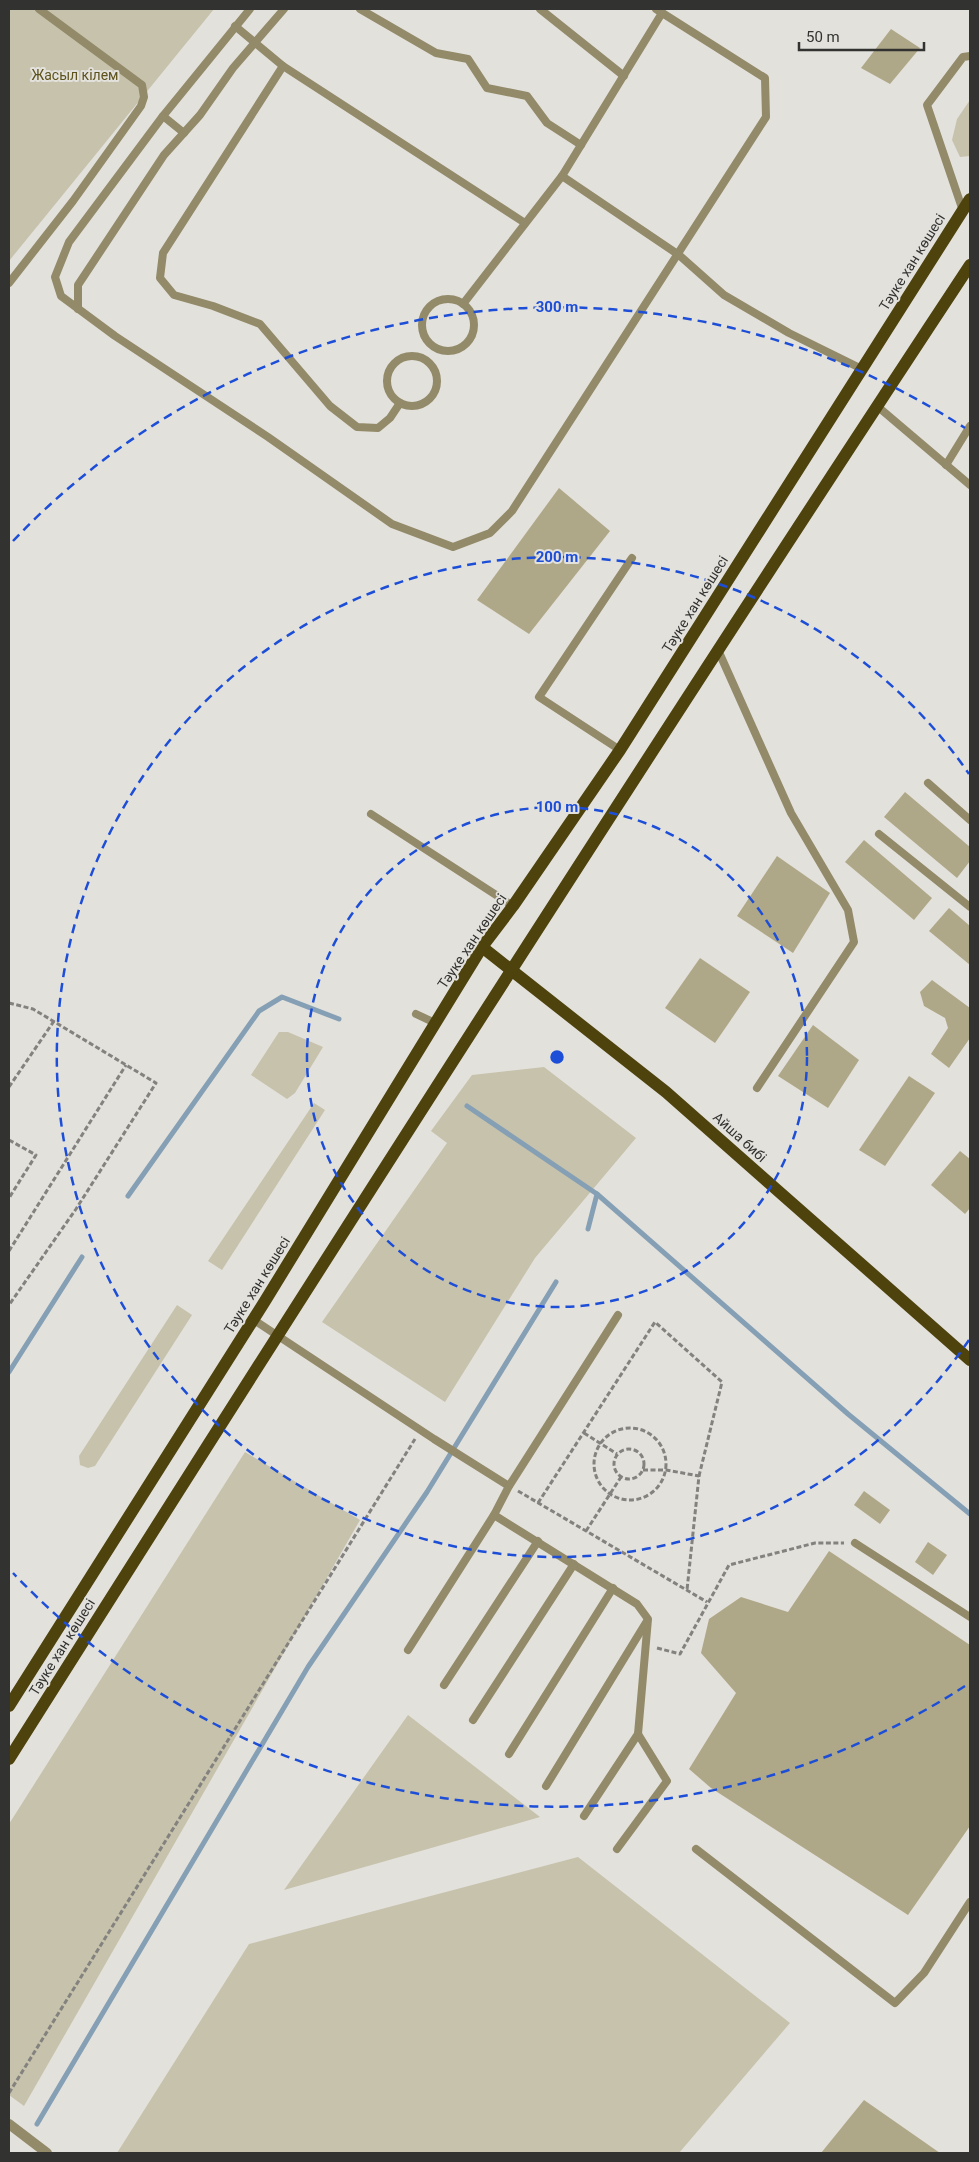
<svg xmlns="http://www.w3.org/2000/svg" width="979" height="2162" font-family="Roboto,sans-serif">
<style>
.green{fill:#c7c2ac}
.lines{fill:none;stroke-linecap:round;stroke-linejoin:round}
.stream{stroke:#859fb5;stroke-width:5}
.building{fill:#afa888}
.path{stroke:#83827f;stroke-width:3;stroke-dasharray:5 2.5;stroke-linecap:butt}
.lane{stroke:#928a69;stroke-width:8}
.street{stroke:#928a69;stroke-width:10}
.primary{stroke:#4e420d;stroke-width:12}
.ring{fill:none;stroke:#1d4ed8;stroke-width:2.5;stroke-dasharray:9 6}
.labels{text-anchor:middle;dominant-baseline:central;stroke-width:4;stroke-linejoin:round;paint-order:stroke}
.park-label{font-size:14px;fill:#5e521b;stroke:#e3e1dc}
.street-label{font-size:14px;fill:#323230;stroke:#e3e1dc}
.centre{fill:#1d4ed8;stroke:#e3e1dc;stroke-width:2.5}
.ring-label{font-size:15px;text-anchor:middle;font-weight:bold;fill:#1d4ed8;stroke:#e3e1dc;stroke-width:4;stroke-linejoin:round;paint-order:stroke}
</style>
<rect width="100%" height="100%" fill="#e3e1dc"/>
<g class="green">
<path d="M9,9H214L9,261Z"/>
<path d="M970,100V156L960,157L952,140L957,119Z"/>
<path d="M279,1032H288L323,1047L295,1093L287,1099L251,1075Z"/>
<path d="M544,1067L636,1138L535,1258L445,1402L322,1322L447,1143L431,1131L472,1075Z"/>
<path d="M314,1103L325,1110L222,1270L208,1261Z"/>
<path d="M177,1305L192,1315L95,1466L88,1468L80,1465L79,1456Z"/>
<path d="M245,1452L360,1520L24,2106L9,2095V1824Z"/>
<path d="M408,1715L540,1817L284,1890Z"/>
<path d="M578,1857L790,2023L679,2153H117L249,1944Z"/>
</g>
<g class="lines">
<g class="stream">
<path d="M467,1106L597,1194L588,1229"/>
<path d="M597,1194L848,1414L970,1514"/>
<path d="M128,1196L259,1011L282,997L339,1019"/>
<path d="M9,1372L82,1257"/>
<path d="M37,2124L308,1667L427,1492L556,1282"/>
</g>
</g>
<g class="building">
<path d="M891,29L920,48L890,84L861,68Z"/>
<path d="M559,488L610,531L529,634L477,600Z"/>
<path d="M905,792L970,847V861L957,878L884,817Z"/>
<path d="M864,840L932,898L914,920L845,862Z"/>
<path d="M777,856L830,893L793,953L737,916Z"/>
<path d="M949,908L970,926V965L929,931Z"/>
<path d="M700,958L750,992L715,1043L665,1008Z"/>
<path d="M932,980L970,1008V1038L949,1068L931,1054L948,1028L945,1018L924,1006L920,992Z"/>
<path d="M813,1025L859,1060L828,1108L778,1076Z"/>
<path d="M909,1076L935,1093L885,1166L859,1150Z"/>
<path d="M960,1151L970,1159V1208L965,1214L931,1185Z"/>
<path d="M864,1491L890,1510L880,1524L854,1505Z"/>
<path d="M928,1542L947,1555L933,1575L915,1562Z"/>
<path d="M829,1551L970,1645V1826L908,1915L711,1788L689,1769L736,1693L701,1653L709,1619L741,1597L788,1612Z"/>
<path d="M864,2100L940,2153H821Z"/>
</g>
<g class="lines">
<g class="path">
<path d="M9,1003L33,1009L156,1083L76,1209L9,1305"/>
<path d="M9,1087L54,1021"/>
<path d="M9,1140L36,1155L9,1198"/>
<path d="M9,1251L126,1065"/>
<circle cx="630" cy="1464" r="36"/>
<path d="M584,1433L617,1454"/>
<circle cx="629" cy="1464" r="15"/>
<path d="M643,1470H666L699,1476L687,1590"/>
<path d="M518,1491L707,1602"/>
<path d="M538,1503L655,1322L722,1382L699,1476"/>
<path d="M586,1531L621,1477"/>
<path d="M657,1648L680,1654L729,1565L815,1543H844"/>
<path d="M9,2093L415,1439"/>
</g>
<g class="lane">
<path d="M250,9L163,116L69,242L55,277L61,296L115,336L268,437L392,524L453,547L490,533L512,511L766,117L765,78L656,9"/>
<path d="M360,9L436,53L468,59L487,88L527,96L547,123L581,145"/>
<path d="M540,9L624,76"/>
<path d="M235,26L283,66"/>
<path d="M163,116L184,133"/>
<path d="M562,176L679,255L724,295L789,333L862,369"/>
<path d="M963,211L927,105L963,57L970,56"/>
<path d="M9,283L73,201L141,106L144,97L142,85L39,9"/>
<circle cx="448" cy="325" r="26"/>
<path d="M463,304L562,176L662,13"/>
<path d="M78,309V285L164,155L200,115L233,68L284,9"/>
<circle cx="412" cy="381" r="25"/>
<path d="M400,403L390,418L378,428L357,427L330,406L260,324L213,306L174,295L160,278L163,253L283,66L525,223"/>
<path d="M877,406L970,485"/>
<path d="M946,465L970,426"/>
<path d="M718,650L791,813L848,910L854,942L757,1088"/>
<path d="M620,750L539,697L632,558"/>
<path d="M928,783L970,820"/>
<path d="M371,814L513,906"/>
<path d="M879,834L970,907"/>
<path d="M416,1014L435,1023"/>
<path d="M254,1320L434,1439L509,1486"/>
<path d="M494,1515L637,1604L648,1619L638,1734L667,1781L617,1849"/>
<path d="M855,1543L970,1617"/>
<path d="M408,1650L494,1515L509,1486L618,1315"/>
<path d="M444,1685L538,1541"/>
<path d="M473,1720L574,1564"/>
<path d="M509,1754L613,1588"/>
<path d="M546,1786L647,1621"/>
<path d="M584,1816L638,1734"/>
<path d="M696,1849L895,2003L924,1973L970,1902"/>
</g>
<path class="street" d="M9,2124L47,2153"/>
<g class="primary">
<path d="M482,947L666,1092L970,1360"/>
<path d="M9,1706L265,1301L482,947L513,906L620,750L970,199"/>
<path d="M9,1759C325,1259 644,759 970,265"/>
</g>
</g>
<g class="ring">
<circle cx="557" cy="1057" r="250"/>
<path d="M969 1340A500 500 0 1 1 969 774"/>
<path d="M965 1686A750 750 0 0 1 13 1573M13 541A750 750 0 0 1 965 428"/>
</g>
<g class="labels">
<g class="park-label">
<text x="75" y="75">Жасыл кілем</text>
</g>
<g class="street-label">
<text transform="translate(912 262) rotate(-58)">Тәуке хан көшесі</text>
<text transform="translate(695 604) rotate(-58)">Тәуке хан көшесі</text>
<text transform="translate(472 941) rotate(-56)">Тәуке хан көшесі</text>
<text transform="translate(740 1137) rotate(42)">Айша бибі</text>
<text transform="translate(257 1285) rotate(-58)">Тәуке хан көшесі</text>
<text transform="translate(62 1647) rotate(-58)">Тәуке хан көшесі</text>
</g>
</g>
<circle cx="557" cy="1057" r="8" class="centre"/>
<g class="ring-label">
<text x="557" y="312">300 m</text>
<text x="557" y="562">200 m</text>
<text x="557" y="812">100 m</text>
</g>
<rect width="979" height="2162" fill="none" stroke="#323230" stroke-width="20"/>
<path d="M799 42v8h125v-8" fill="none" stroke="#323230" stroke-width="2.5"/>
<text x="806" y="42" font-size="15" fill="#323230" stroke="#e3e1dc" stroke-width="4" paint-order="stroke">50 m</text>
</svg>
